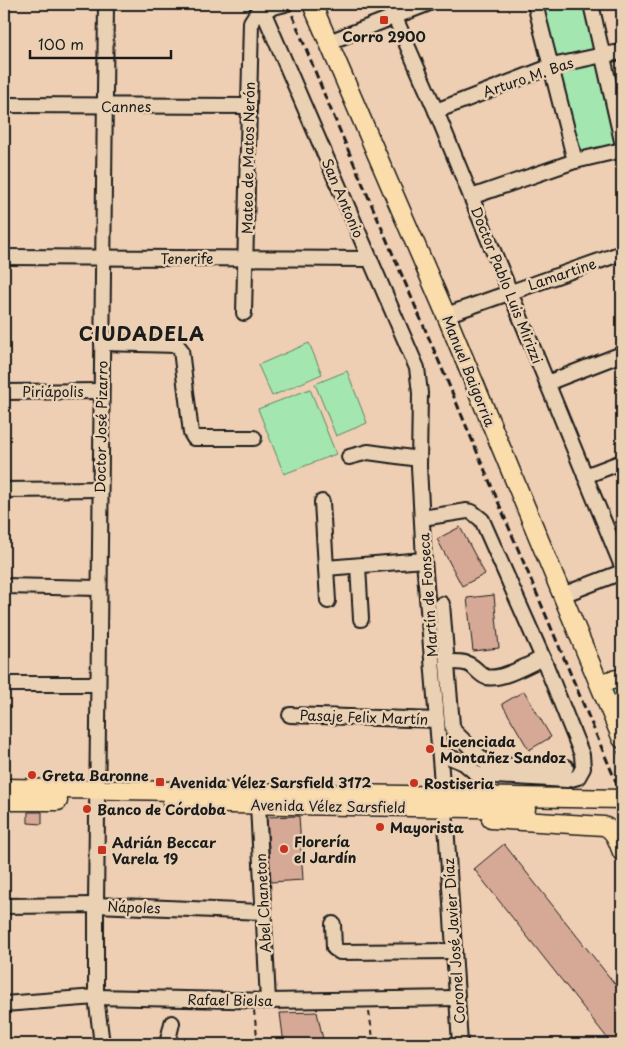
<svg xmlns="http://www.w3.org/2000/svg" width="626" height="1048" font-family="'Playpen Sans',sans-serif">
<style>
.green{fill:#a4e6b0;stroke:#608166}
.building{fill:#d6a997;stroke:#1c1c1c}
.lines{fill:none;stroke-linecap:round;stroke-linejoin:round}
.minor-casing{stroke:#1c1c1c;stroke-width:18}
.major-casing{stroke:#1c1c1c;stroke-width:21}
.path{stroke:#1c1c1c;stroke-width:2;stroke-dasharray:5 4;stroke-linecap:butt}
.minor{stroke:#ebd1b3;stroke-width:14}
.major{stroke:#fbddab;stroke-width:18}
.rail{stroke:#1c1c1c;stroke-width:3;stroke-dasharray:8 4;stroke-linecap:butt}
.poi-dot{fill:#c8321e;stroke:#ebd1b3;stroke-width:2}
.labels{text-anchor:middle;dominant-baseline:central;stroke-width:5;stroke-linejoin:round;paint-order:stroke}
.poi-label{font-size:14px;font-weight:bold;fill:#1c1c1c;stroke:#ebd1b3;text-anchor:start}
.street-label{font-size:14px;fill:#1c1c1c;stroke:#ebd1b3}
.district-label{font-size:19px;font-weight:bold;letter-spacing:1px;fill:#1c1c1c;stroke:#ebd1b3}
</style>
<rect width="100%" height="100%" fill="#efcfb3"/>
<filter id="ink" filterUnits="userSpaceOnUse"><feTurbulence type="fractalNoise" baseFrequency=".02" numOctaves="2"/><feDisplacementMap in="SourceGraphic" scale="10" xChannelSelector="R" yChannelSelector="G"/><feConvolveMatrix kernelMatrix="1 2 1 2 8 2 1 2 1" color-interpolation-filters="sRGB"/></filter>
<g filter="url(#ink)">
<g class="green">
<path d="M539,4H587L598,50L553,60Z"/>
<path d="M599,60L618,143L576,155L555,69Z"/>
<path d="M309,343L322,374L272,396L258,365Z"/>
<path d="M347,371L367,423L336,436L315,384Z"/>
<path d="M310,389L336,454L284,474L258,409Z"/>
<path d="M622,678V716L607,681Z"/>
</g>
<g class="building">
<path d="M460,527L485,574L462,586L437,539Z"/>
<path d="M494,595L499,648L473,651L467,598Z"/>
<path d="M524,691L551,737L529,750L502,704Z"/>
<path d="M28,812H42V824L28,823Z"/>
<path d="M299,816L303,880L271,882L267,817Z"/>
<path d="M504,844L622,993V1041L619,1044H612L474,869Z"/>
<path d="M317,1012L324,1044H284L280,1013Z"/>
</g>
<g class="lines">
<defs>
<g id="minor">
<path d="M260,4L417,368L420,393L419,467L424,560L443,796"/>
<path d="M389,4L436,111L622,566"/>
<path d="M535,4L575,161"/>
<path d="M591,4L622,141"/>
<path d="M329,42L427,4"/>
<path d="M4,105L249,106"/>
<path d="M436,111L552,66L603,55L622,52"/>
<path d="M471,197L575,161L622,150"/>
<path d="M4,257L370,259"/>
<path d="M244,313L251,22L258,11L285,4"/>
<path d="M446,315L622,253"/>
<path d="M102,343L177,345L181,350L191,433L194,438H254"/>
<path d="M547,383L622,354"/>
<path d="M4,392L101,391"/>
<path d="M349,457L368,452L419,459"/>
<path d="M585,476L622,462"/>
<path d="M4,490L100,489"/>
<path d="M322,502L328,601"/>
<path d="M422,518L467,511L472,512L482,520L543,658L582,755L583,768L578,777L567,780L478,775L464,763L440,753"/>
<path d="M358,566L361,619"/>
<path d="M326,568L424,560"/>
<path d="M4,586L99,588"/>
<path d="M570,592L622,572"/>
<path d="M442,604L452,725L454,731L488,765L566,767"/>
<path d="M447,662C454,662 464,661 470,665C476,668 480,675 486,677C501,681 529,664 543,658"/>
<path d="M4,684H98"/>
<path d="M290,715L437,720"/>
<path d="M258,805L268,1001"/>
<path d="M445,808L460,1044"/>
<path d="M4,906L96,905L264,912"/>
<path d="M333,924L334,948L340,952L454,951"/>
<path d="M4,1004L96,997L268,1001L457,998"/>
<path d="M102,1044L96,997V905L106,4"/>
<path d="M167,1044L172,1023"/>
</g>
<g id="major">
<path d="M312,4L446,315L622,739"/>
<path d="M607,681L622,678"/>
<path d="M4,788L622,799"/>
<path d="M4,801H58"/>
<path d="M172,803L526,809"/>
<path d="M491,819L604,826C615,830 618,842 622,852"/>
</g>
</defs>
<use href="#minor" class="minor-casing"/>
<use href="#major" class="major-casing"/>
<g class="path">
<path d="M618,751L622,761"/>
<path d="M254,1011L258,1044"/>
<path d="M369,1012L374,1044"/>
</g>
<use href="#minor" class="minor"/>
<use href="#major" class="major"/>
<path class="rail" d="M288,4L325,96L446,378L622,796"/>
</g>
</g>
<g class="poi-dot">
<rect x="379" y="15" width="10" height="10" rx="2.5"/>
<circle cx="430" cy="749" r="5"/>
<circle cx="32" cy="775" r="5"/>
<rect x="155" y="777" width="10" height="10" rx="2.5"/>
<circle cx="414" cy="783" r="5"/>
<circle cx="87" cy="809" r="5"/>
<circle cx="380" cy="827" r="5"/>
<circle cx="284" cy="849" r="5"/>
<rect x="97" y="845" width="10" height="10" rx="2.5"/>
</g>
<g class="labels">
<g class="poi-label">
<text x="384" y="36" text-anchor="middle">Corro 2900</text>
<text x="440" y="741">Licenciada<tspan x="440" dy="16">Montañez Sandoz</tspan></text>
<text x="42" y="775">Greta Baronne</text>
<text x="170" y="782">Avenida Vélez Sarsfield 3172</text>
<text x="424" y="783">Rostiseria</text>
<text x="97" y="809">Banco de Córdoba</text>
<text x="390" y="827">Mayorista</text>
<text x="294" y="841">Florería<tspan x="294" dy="16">el Jardín</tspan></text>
<text x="112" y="842">Adrián Beccar<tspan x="112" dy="16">Varela 19</tspan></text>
</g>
<g class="street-label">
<text transform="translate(528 77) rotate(-19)">Arturo M. Bas</text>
<text x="126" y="106">Cannes</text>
<text transform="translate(248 158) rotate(-89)">Mateo de Matos Nerón</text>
<text transform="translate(343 198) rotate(67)">San Antonio</text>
<text x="187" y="258">Tenerife</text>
<text transform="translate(562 274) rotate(-19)">Lamartine</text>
<text transform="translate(507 285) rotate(68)">Doctor Pablo Luis Mirizzi</text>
<text transform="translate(469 371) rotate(68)">Manuel Baigorria</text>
<text x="53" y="391">Piriápolis</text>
<text transform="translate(101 427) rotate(-89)">Doctor José Pizarro</text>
<text transform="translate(428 595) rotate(-94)">Martín de Fonseca</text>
<text transform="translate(364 717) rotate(2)">Pasaje Felix Martín</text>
<text transform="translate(328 806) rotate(1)">Avenida Vélez Sarsfield</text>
<text transform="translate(263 903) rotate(-93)">Abel Chaneton</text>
<text transform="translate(134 907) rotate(2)">Nápoles</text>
<text transform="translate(454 941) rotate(-94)">Coronel José Javier Díaz</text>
<text transform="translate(230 1000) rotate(1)">Rafael Bielsa</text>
</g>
<g class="district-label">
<text x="142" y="333">CIUDADELA</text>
</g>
</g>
<rect width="626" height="1048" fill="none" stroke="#ebd1b3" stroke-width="20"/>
<rect x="10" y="10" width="606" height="1028" fill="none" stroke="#1c1c1c" stroke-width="2" filter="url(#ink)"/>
<path d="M30 50v8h141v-8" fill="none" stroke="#1c1c1c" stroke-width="2.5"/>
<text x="38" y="50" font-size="15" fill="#1c1c1c" stroke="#ebd1b3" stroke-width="4" paint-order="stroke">100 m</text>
</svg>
